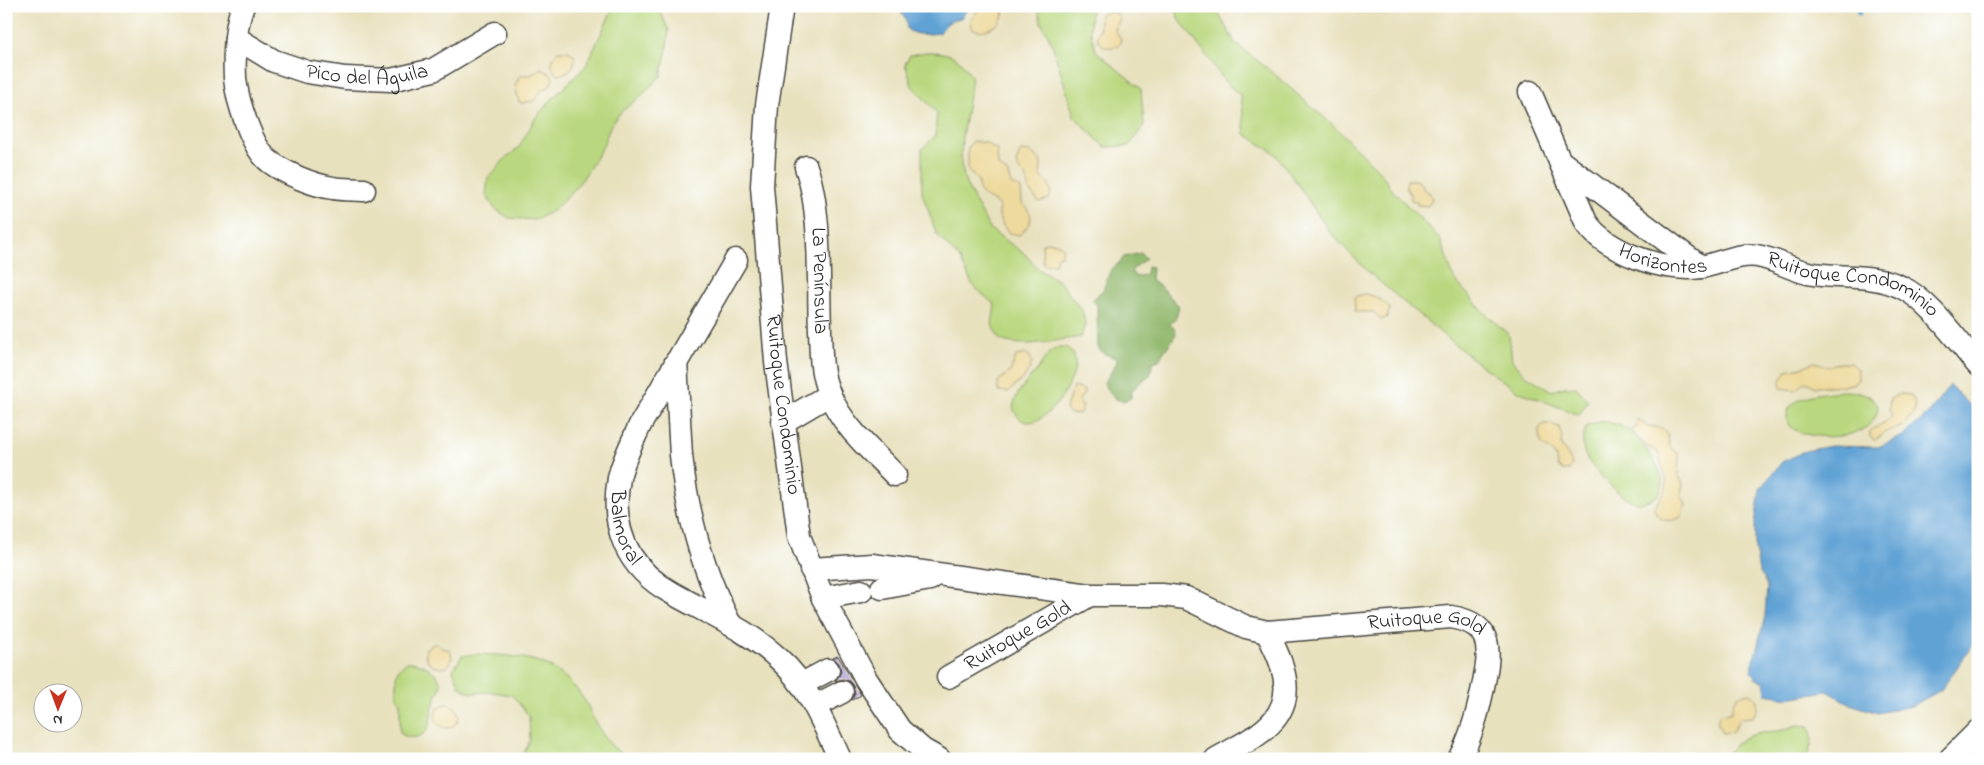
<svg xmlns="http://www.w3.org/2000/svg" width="1984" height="765" font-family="'Indie Flower',sans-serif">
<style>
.green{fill:#b9d77e;stroke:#728154}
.forest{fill:#92b86d;stroke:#5e724c}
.sand{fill:#eeda9e;stroke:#8c8264}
.water{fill:#60a2d4;stroke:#466680}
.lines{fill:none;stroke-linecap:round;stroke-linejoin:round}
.stream{stroke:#60a2d4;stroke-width:5}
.building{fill:#b8a8d7}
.minor-casing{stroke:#474641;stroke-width:25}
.minor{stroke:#fff;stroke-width:22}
.labels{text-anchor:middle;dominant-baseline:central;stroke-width:4;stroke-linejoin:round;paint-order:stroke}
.street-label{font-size:21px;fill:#2b2b2b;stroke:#fff}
</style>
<rect width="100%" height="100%" fill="#fff"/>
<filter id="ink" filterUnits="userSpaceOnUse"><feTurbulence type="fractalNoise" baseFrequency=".02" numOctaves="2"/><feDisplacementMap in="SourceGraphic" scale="10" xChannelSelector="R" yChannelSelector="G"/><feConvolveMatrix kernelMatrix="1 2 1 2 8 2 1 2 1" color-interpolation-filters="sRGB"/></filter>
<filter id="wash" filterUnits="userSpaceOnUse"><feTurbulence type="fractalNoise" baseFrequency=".0096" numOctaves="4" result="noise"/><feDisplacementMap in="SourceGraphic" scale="20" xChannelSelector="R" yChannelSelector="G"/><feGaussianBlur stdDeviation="1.12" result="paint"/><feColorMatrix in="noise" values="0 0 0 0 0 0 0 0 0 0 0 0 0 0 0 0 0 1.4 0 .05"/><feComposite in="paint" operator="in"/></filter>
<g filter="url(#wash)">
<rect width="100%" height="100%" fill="#e8e1be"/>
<g class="green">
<path d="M614,6H657L669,30L666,54L661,76L640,97L623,110L611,124L603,146L584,177L571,193L554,210L536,220L509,218L495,209L486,195L488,178L504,160L519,147L536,117L552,99L586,66Z"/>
<path d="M1038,6H1091L1090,30L1096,51L1141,89L1144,125L1129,146L1104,147L1074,116L1051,41L1041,22Z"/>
<path d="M1176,6H1214L1235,43L1273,73L1335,127L1381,173L1393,191L1440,239L1454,279L1481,309L1509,335L1512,360L1525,375L1552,391L1564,387H1576L1588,401L1579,415L1518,391L1480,365L1406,304L1366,270L1329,231L1290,173L1273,152L1245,134L1241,96L1225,82L1212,63L1178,18Z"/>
<path d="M926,52C952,52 959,56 972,78L962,137L961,164L966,184L990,229L1025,254L1038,269L1059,281L1083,312L1085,325L1081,337C1054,340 1026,349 1000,340L992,324L995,305L973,286L960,259L937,235L922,193V149L935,136L937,113L912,86L905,64L910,55Z"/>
<path d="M1059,347H1066C1069,350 1072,352 1074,356C1084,381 1028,453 1013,407C1016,391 1027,382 1037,370C1044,361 1047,352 1059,347Z"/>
<path d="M1845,391C1860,392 1870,392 1878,406C1878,440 1818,442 1795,430C1790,427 1787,423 1787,417C1786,394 1830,392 1845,391Z"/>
<path d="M1603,421C1610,423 1619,424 1625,428C1635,434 1647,449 1653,459C1662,472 1670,494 1649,500C1646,501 1642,503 1638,503C1624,502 1587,465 1584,452C1581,442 1584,434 1587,426Z"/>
<path d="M475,654C523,656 556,656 585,701C589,707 591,715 595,722C604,738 612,747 627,759H521L530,740L529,716L512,695L491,692L471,693L460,687L453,670L462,656Z"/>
<path d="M407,662C420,661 439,671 441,685C439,692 435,699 433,707C431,712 431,717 430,722C428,737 411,742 400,733V703L396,696V677L398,670Z"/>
<path d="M1797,725L1809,726C1814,738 1812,748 1805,759H1720L1742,739L1760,732L1780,731Z"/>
</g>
<path class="forest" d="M1141,253L1146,258L1131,271L1136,277L1146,274L1147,266L1152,267L1151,281L1160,286L1179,306L1176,318L1170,324L1174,328L1176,334C1171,343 1164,350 1159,360L1153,362L1150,375C1143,379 1139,385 1132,390L1131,398L1123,401L1115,399L1106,388L1104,382C1110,376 1112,369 1117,362L1116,358L1102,353L1098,347L1097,305L1092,300L1103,290L1111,269L1118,264L1124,257Z"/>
<g class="sand">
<path d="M981,6H1003C1009,21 985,37 972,28L971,20Z"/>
<path d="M1111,12L1119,15L1120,18L1115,30L1121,39L1120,44C1110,50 1103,48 1097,39L1100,27V14Z"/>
<path d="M558,51H568L574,55C577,66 569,73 558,75C549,68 551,59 558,51Z"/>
<path d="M541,68L552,75L553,79L549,87L543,89L534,101L522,103L519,102L515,86L519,77L522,75H531Z"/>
<path d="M973,141L986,143L997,150L998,166L1007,172L1011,184L1021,189L1022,203C1036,218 1032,221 1020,235L1009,233C1005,228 1000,222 999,215C999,212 1000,209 999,207C995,196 978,203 978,180L968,171V148Z"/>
<path d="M1021,151C1030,151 1036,154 1041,162C1041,177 1037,173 1049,184L1051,192L1049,199L1039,202C1032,194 1026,188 1027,178L1019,170L1016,162Z"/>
<path d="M1407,180H1416L1422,184L1423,189L1430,193L1432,199L1428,206L1417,205V202L1411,200V195L1406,188Z"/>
<path d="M1046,242L1057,243L1063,247L1061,255L1057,256L1055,264L1045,265L1043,263L1042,244Z"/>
<path d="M1364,294C1374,295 1384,301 1390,309L1387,317L1382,320L1374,312H1359L1355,311L1354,297Z"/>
<path d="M1026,354L1030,356L1032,363L1026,376L1008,392L998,391V381L1010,372L1016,356Z"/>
<path d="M1814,362C1823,364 1830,369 1838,363H1851L1858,369V380C1857,381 1854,384 1852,384C1850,385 1818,387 1815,387C1812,385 1809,383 1804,382L1796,390L1781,388L1780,382L1787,370L1802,367Z"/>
<path d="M1073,387L1084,390V393L1079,400L1080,404L1083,406L1080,413L1072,414L1068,413L1066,408Z"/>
<path d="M1900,394L1910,395C1916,402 1916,407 1913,416L1909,418C1904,429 1898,427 1888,431C1882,433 1881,438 1874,440L1870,437V431L1890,419L1892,415L1889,411L1890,399Z"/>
<path d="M1638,419L1647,426L1662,428L1668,436L1670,447L1679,455L1678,475L1683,483L1681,495L1686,504L1681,517C1671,523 1657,522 1654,508C1657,502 1662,497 1665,491C1670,479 1660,465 1658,452L1645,445L1631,430L1636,428Z"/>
<path d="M1543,424H1551L1559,427L1562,437L1561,445C1565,453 1570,456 1572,465L1569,470H1562L1558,467L1555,455C1544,445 1539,447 1539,429Z"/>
<path d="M436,643L443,649H449C453,655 452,662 447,667C432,670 424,662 426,648Z"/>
<path d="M1749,693C1760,698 1759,708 1753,717L1740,718L1732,732L1722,733L1717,721L1720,715L1732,712C1731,701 1738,695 1749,693Z"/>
<circle cx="447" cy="716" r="12"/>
</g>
<g class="water">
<path d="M876,6H970L961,18C950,20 945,24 940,33C928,34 916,37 907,29L906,20L899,9Z"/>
<path d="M1950,385L1978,413V638L1941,690L1912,706L1878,713L1853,705L1827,691L1788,698L1766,694L1764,681L1756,679L1751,672L1765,616L1767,586L1759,571L1755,550V524L1760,489L1782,462L1805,451L1831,446L1878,447L1903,436L1930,412Z"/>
</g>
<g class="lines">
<path class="stream" d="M1859,13L1861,6"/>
</g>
<g id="blocks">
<path class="building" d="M838,656L861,695L852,700L855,693L853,686L849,681L843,679L835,681L839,676L841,671L839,663L833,658Z"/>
</g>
</g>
<g filter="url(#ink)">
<use href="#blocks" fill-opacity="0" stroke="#474641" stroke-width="1"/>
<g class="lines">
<defs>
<g id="minor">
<path d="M243,6C235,24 234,58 235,78C237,100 252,149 270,162C287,174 312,185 333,188C343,190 354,189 364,190"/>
<path id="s1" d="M782,6L767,105L762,186L776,362L799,536L823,598L866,679L900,730L923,750L939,759"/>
<path id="s2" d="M236,38L274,61L307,72L345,78L391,80L433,70L495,33"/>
<path id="s3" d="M1530,92L1586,222C1605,252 1667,273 1701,267C1719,264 1739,253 1757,256C1775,259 1790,269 1808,273C1838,279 1873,273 1901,287C1929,300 1957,341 1978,365"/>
<path d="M1560,161L1701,267"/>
<path id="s4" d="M806,167C822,212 818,281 820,330C821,352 820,372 829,393C842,426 871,450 895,475"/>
<path id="s5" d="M736,260L640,425C633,441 623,460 619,478C610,528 627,568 672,593C709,614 748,630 779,659C809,686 823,723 840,759"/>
<path d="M676,362C678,393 679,424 681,455C687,514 703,571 730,624"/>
<path d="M783,422L829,395"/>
<path id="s6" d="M811,569L872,565L1090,595H1162L1186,598L1246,627L1267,632L1451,617C1498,624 1489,657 1482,692C1477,716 1471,738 1459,759"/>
<path d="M882,588L930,579"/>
<path d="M823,598L861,591"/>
<path id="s7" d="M948,677L1090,595"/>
<path d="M802,684L828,670"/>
<path d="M815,706L842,692"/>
<path d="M1216,759C1253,738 1299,720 1282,667C1279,655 1272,643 1267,632"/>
<path d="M1950,759L1978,731"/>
</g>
</defs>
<use href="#minor" class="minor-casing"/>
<use href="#minor" class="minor"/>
</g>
</g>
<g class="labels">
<g class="street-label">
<text stroke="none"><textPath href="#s2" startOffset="140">Pico del Águila</textPath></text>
<text stroke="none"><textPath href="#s3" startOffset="231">Horizontes</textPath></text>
<text stroke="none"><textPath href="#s4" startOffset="115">La Península</textPath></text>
<text stroke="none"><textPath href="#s3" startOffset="429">Ruitoque Condominio</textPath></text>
<text stroke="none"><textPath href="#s1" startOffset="401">Ruitoque Condominio</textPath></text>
<text stroke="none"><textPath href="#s5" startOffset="299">Balmoral</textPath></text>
<text stroke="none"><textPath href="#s6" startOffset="626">Ruitoque Gold</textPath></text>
<text stroke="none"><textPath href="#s7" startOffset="81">Ruitoque Gold</textPath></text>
</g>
</g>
<rect width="1984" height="765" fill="none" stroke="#fff" stroke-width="25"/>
<g transform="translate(58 708) rotate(181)"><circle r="24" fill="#ffffff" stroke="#aaaaaa"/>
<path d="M0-4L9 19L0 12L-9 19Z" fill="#c8321e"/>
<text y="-8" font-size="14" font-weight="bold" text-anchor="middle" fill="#2b2b2b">N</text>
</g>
</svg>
